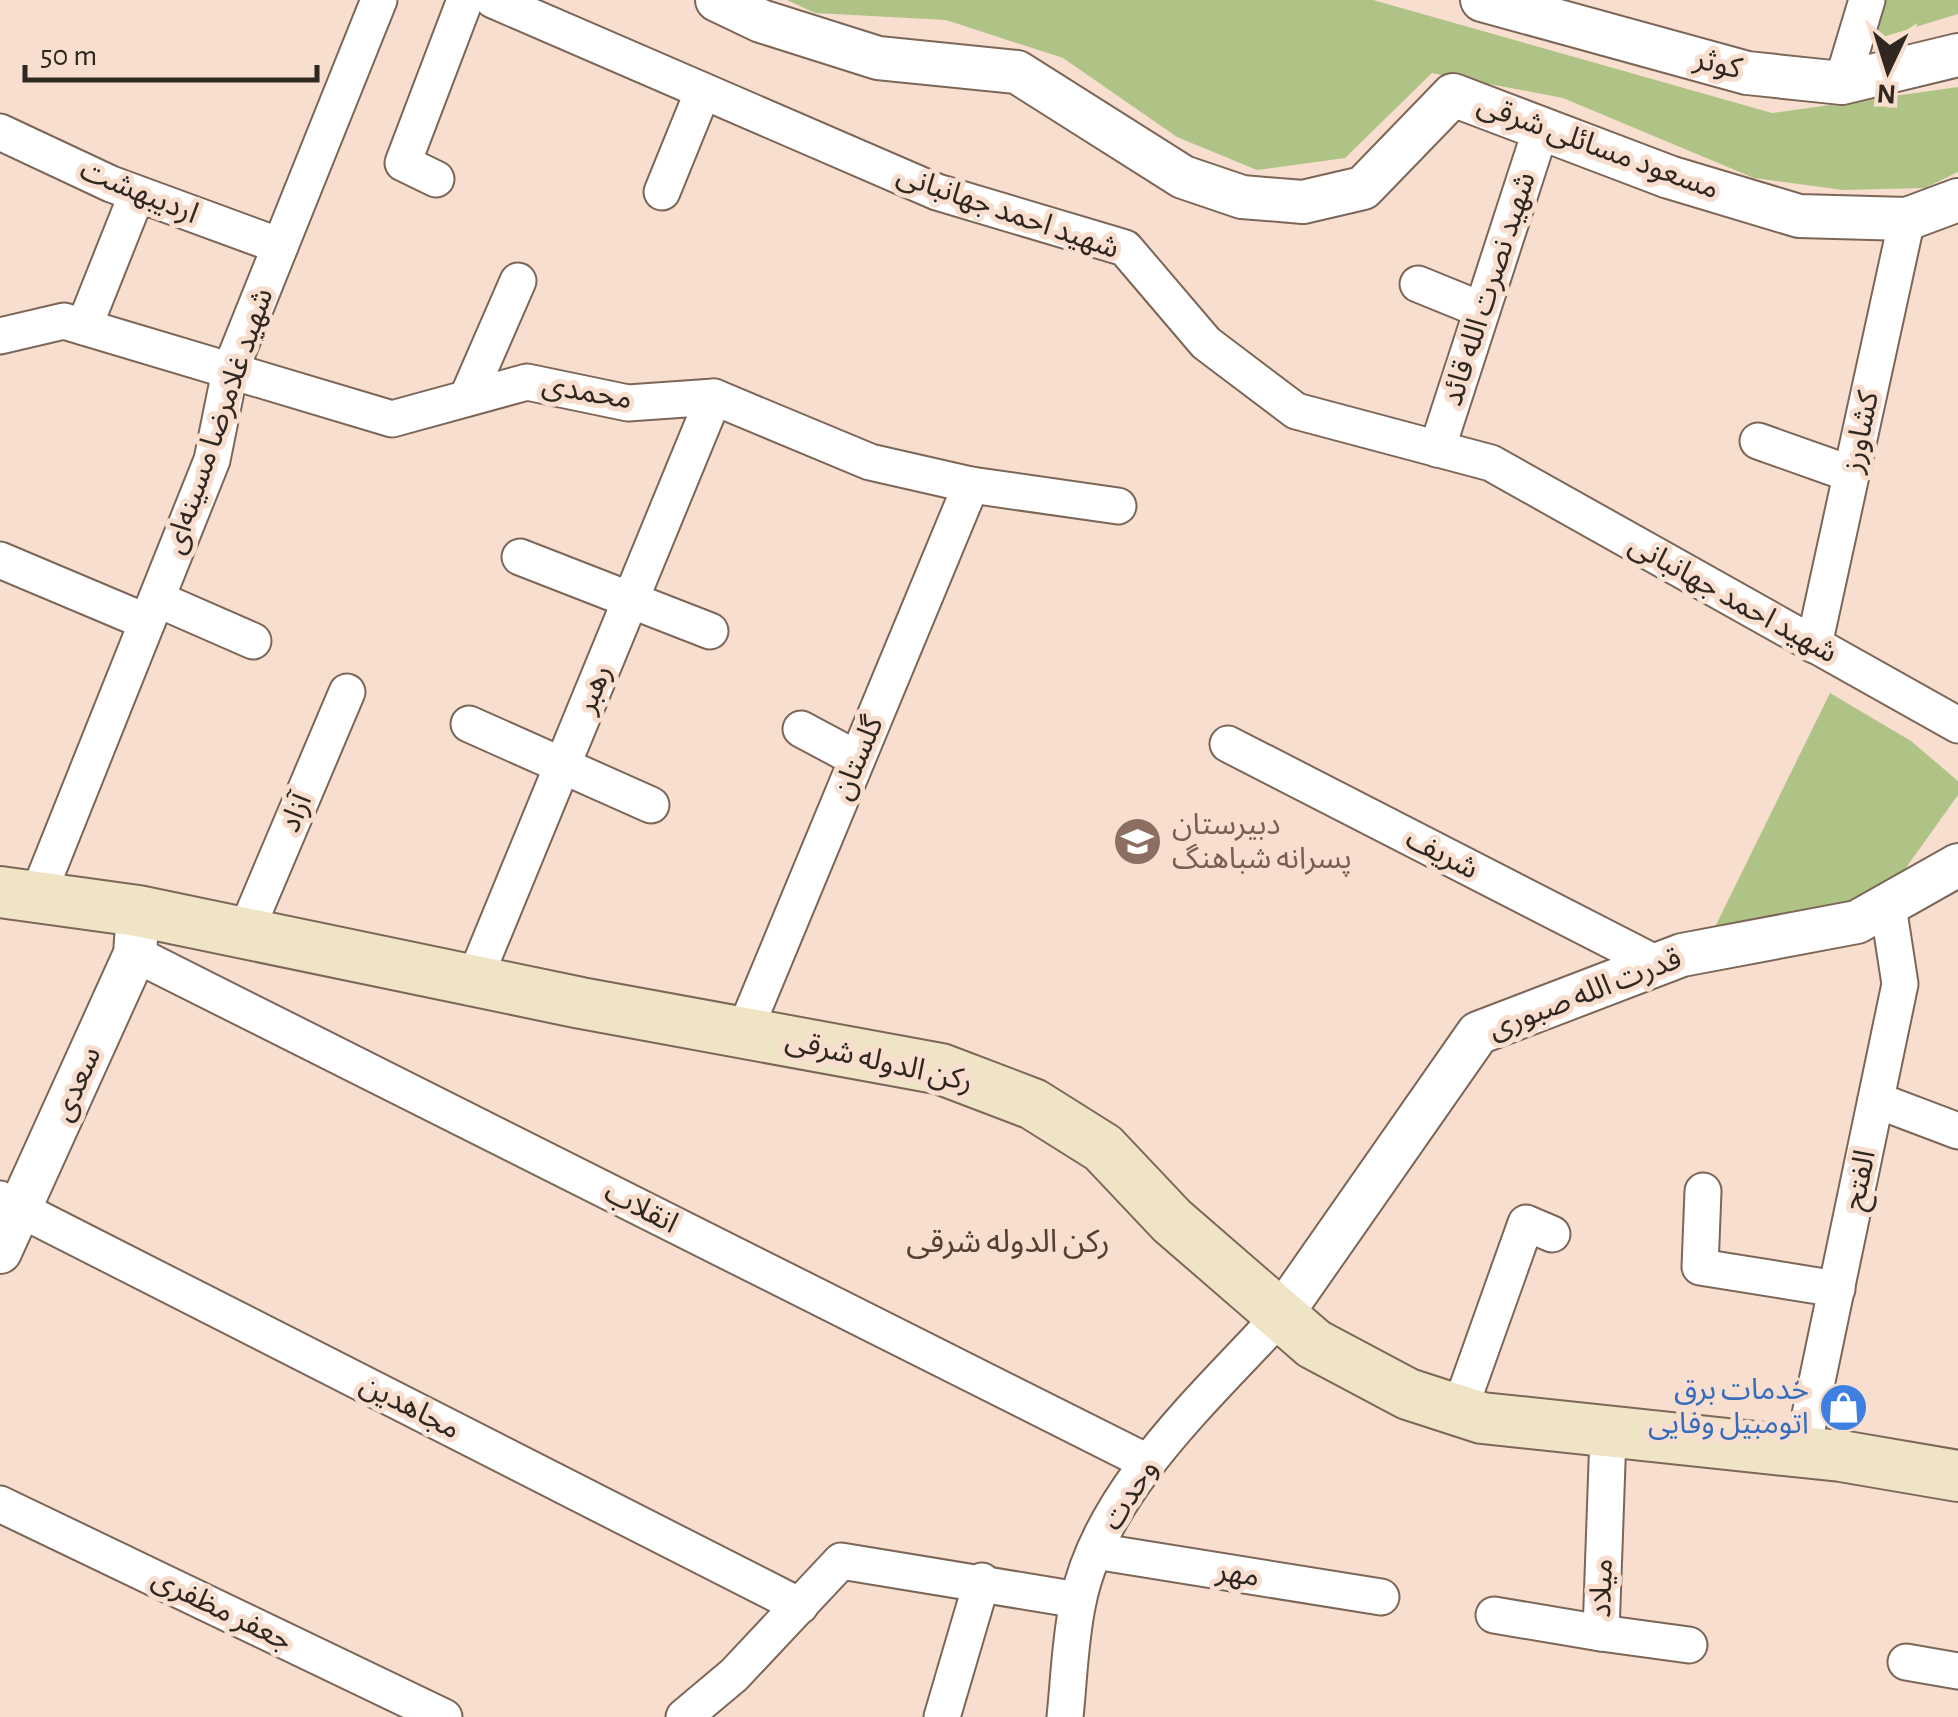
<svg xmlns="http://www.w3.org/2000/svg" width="1958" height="1717" font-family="'Alegreya Sans','Noto Sans Arabic',sans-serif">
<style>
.green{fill:#b0c387}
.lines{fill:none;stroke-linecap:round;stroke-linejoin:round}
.minor-casing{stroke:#7b6658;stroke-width:39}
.tertiary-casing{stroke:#7b6658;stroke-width:46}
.secondary-casing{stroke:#7b6658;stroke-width:54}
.minor{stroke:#fff;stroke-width:35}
.tertiary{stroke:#fff;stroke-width:42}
.secondary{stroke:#f0e4c6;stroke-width:50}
.labels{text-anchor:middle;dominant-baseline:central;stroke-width:10;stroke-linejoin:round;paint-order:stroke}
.street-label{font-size:30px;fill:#302721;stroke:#f7dece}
.education-label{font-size:30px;fill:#785e54;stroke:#f7dece;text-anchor:start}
.shop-label{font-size:30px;fill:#366cbe;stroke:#f7dece;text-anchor:end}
.neighbourhood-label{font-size:32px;fill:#544033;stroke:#f7dece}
</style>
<rect width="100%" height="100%" fill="#f7dece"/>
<g class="green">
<path d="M787,0H1373L1772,113L1958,87V172L1925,188L1843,190L1754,178L1563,98L1432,73L1345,158L1257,170L1177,137L1063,58L946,20L815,13Z"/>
<path d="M1873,0H1958V14L1860,44Z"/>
<path d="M1830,693L1911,741L1958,781V795L1888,893L1829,912L1715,927Z"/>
</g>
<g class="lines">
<defs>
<g id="minor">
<path d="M493,0L937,192L1125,248L1206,343L1296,411L1491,463L1958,725"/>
<path d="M1842,83L1867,0"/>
<path d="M0,132L111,184L280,246"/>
<path d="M436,179L403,163L465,0"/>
<path d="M662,192L703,91"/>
<path d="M1418,284L1482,310"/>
<path d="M84,327L137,194"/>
<path d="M0,336L64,321L392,419L527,382L628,403L714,397L870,462L971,485L1118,506"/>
<path d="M467,398L518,281"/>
<path d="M1758,441L1851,474"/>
<path d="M1437,449L1541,129"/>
<path d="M520,557L710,631"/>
<path d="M0,560L147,622"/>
<path d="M157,599L253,641"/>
<path d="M1814,645L1907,219"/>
<path d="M469,724L651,805"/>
<path d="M801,729L857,759"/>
<path d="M1228,744L1657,964"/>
<path d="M37,897L212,460L230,371L379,0"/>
<path d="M245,933L347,692"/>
<path d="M135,954L1147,1462"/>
<path d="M474,980L714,397"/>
<path d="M744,1032L971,485"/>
<path d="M1876,1100L1958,1131"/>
<path d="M1703,1191L1700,1267L1837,1289"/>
<path d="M0,1199L800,1606"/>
<path d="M1459,1411L1526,1223L1552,1234"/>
<path d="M1802,1453L1900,984L1888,906"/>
<path d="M0,1504L444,1717"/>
<path d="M1095,1551L1381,1597"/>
<path d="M1494,1615L1601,1633L1608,1435"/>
<path d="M1601,1633L1689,1645"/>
<path d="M1906,1662L1958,1671"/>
<path d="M684,1717L734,1675L841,1561L1078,1600"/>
<path d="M942,1717L982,1581"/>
<path d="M1065,1717C1069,1679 1070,1639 1078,1602C1100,1491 1207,1396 1281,1315"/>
</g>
<g id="tertiary">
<path d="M717,0L761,21L878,58L1017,72L1183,177L1242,197L1303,202L1363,188L1453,95L1669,177L1799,216L1907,219L1958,200"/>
<path d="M1482,0L1747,73L1842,83L1958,55"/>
<path d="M0,1252L135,954L138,911"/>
<path d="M1281,1315L1478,1033L1682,955L1857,922L1958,865"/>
</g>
<path id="secondary" d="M0,892L138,911L581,1003L941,1069L1033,1104L1103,1148L1172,1221L1314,1344L1408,1394L1482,1418L1841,1456L1958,1476"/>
</defs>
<use href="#minor" class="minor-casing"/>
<use href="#tertiary" class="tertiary-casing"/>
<use href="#secondary" class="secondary-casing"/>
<use href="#minor" class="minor"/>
<use href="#tertiary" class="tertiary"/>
<use href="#secondary" class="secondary"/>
</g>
<defs>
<symbol id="school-disc" viewBox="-11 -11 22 22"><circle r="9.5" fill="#8d6e63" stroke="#f7dece"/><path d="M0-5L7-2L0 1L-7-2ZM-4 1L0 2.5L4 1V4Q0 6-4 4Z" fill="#fff"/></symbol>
<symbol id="shop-disc" viewBox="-11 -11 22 22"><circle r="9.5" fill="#3f7fe0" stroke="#f7dece"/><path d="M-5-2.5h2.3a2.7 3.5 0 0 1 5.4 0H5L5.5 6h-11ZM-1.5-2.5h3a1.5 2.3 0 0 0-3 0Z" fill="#fff"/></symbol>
</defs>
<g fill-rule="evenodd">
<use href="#school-disc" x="1110" y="814" width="55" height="55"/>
<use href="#shop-disc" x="1816" y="1380" width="55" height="55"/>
</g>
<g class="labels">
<g class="street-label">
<text transform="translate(1718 64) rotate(14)">کوثر</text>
<text transform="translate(1598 147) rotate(20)">مسعود مسائلی شرقی</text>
<text transform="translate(139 192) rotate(22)">اردیبهشت</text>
<text transform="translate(1008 212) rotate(19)">شهید احمد جهانبانی</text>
<text transform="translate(1489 289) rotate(-72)">شهید نصرت الله قائد</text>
<text transform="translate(587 392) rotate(10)">محمدی</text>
<text transform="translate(219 421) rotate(-71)">شهید غلامرضا مسینه‌ای</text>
<text transform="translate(1861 432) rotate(-78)">کشاورز</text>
<text transform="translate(1733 599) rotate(29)">شهید احمد جهانبانی</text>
<text transform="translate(594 689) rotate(-68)">رهبر</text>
<text transform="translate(858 758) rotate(-67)">گلستان</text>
<text transform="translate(296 813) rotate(-67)">آزاد</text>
<text transform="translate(1442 854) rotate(27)">شریف</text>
<text transform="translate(1585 994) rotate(-21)">قدرت الله صبوری</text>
<text transform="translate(879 1061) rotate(13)">رکن الدوله شرقی</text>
<text transform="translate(77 1084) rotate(-66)">سعدی</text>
<text transform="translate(1860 1180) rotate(-78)">الفتح</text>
<text transform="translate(641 1208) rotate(27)">انقلاب</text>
<text transform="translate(410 1407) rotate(27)">مجاهدین</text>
<text transform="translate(1130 1495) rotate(-58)">وحدت</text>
<text transform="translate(1238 1574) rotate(9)">مهر</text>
<text transform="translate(1602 1588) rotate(-88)">میلاد</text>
<text transform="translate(222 1610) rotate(26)">جعفر مظفری</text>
</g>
<g class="education-label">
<text x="1172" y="825">دبیرستان<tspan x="1172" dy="34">پسرانه شباهنگ</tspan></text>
</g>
<g class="shop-label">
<text x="1809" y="1390">خدمات برق<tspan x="1809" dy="34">اتومبیل وفایی</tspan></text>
</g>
<g class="neighbourhood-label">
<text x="1008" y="1242">رکن الدوله شرقی</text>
</g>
</g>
<g transform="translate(1888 70) rotate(184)" stroke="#f7dece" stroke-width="8" paint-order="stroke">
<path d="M0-8L18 38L0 25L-18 38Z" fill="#302721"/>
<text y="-15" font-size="28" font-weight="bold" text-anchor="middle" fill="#302721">N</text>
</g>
<path d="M25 65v15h292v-15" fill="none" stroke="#302721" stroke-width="5"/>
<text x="40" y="65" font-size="30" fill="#302721" stroke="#f7dece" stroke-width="8" paint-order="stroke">50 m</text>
</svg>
